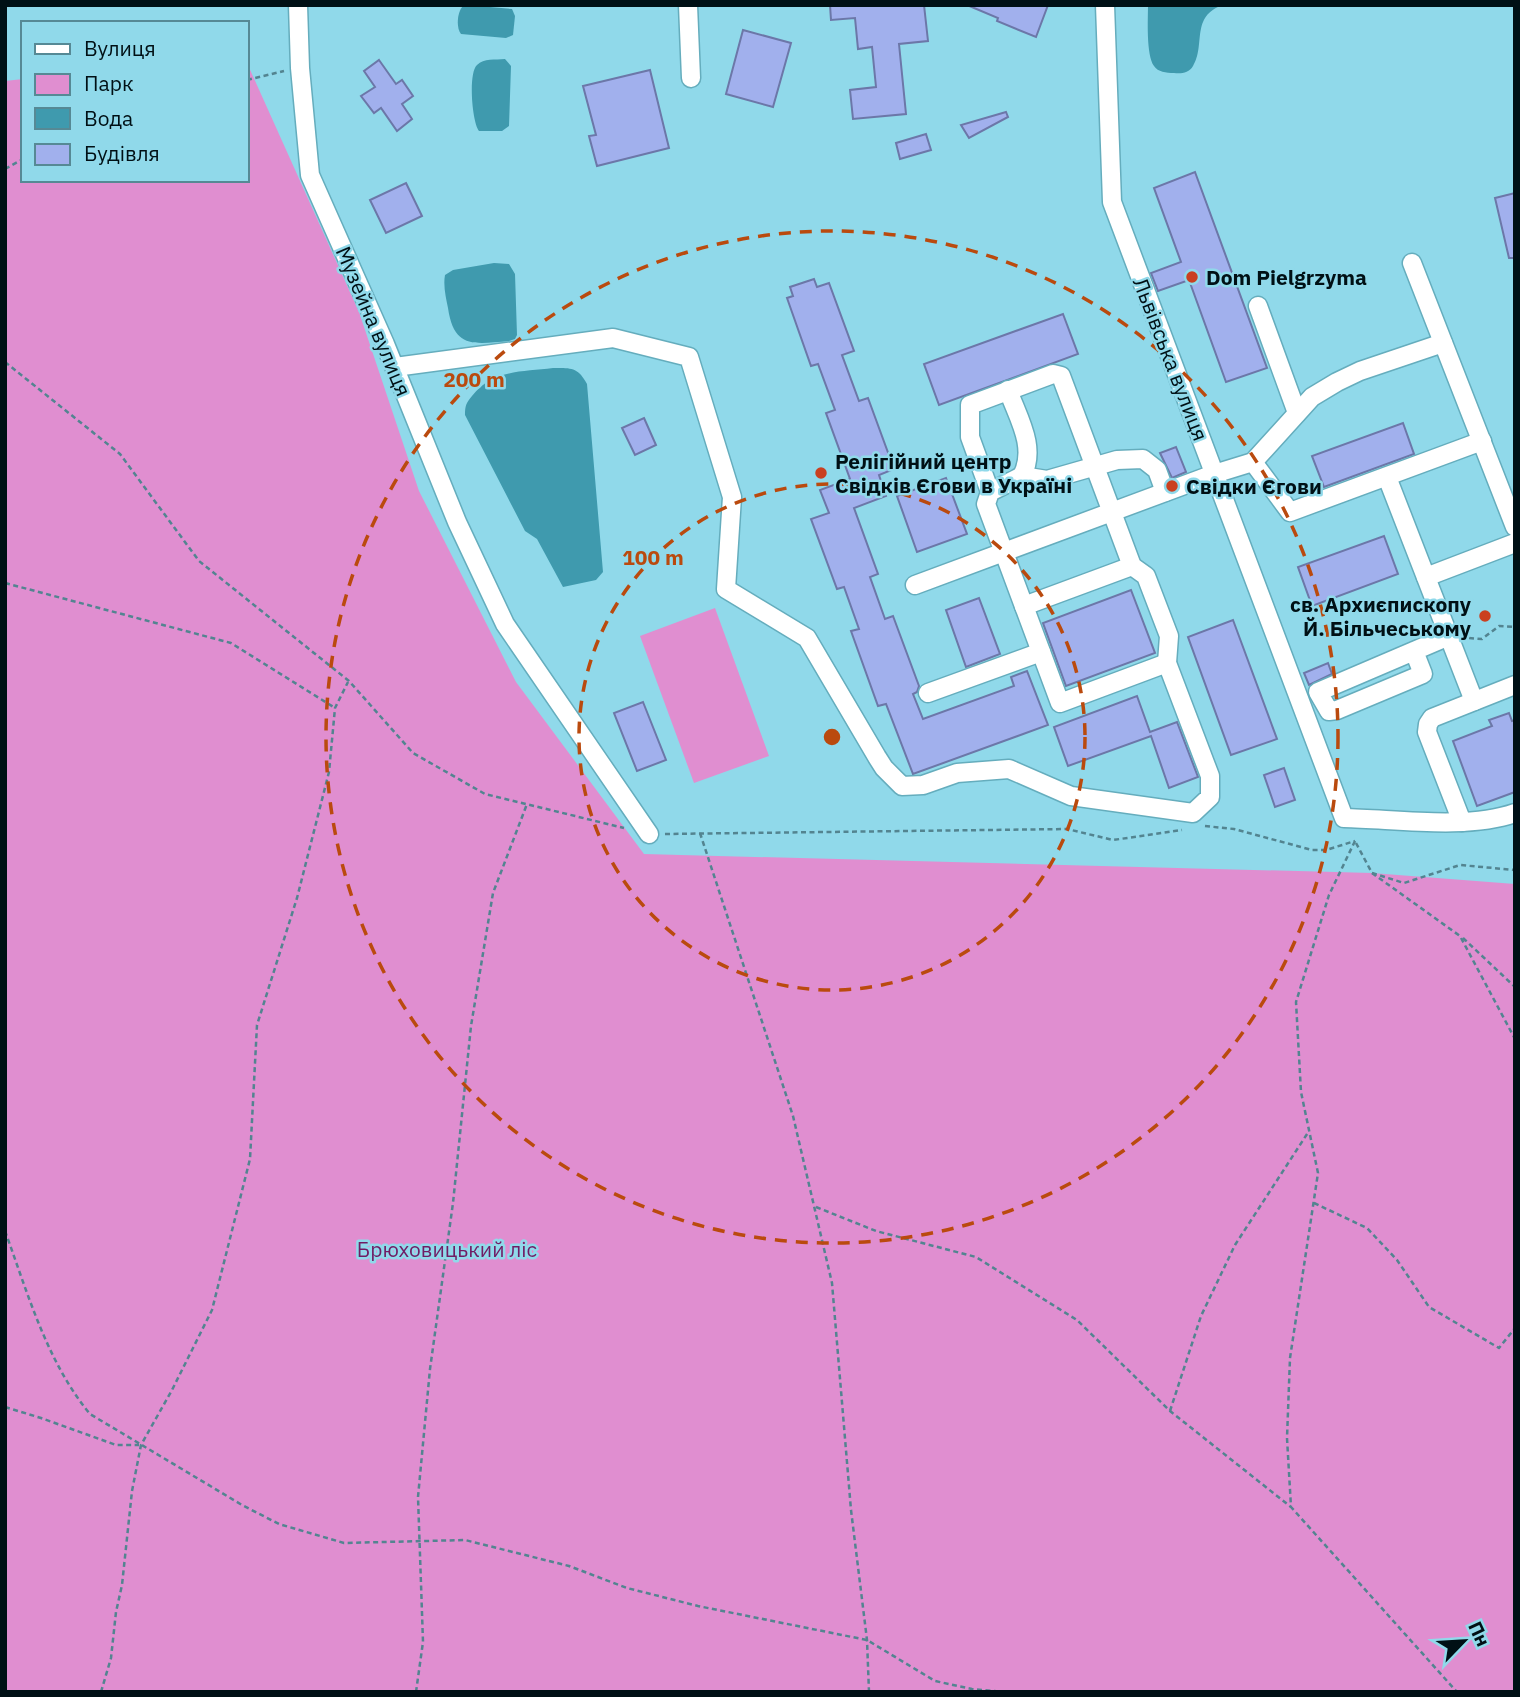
<svg xmlns="http://www.w3.org/2000/svg" width="1520" height="1697" font-family="'IBM Plex Sans',sans-serif">
<style>
.green{fill:#e08ed0}
.water{fill:#3f9aae}
.building{fill:#a1b0ed;stroke:#6c77a8;stroke-width:2}
.lines{fill:none;stroke-linecap:round;stroke-linejoin:round}
.minor-casing{stroke:#65adbd;stroke-width:21}
.path{stroke:#538490;stroke-width:2.5;stroke-dasharray:5 3.5;stroke-linecap:butt}
.minor{stroke:#fff;stroke-width:18}
.ring{fill:none;stroke:#ba4a0e;stroke-width:3.5;stroke-dasharray:12 9}
.poi-dot{fill:#ca4020;stroke:#90d9ea;stroke-width:2.5}
.labels{text-anchor:middle;dominant-baseline:central;stroke-width:5;stroke-linejoin:round;paint-order:stroke}
.poi-label{font-size:21px;font-weight:bold;fill:#001015;stroke:#90d9ea;text-anchor:start}
.street-label{font-size:21px;fill:#001015;stroke:#90d9ea}
.park-label{font-size:21px;fill:#701c64;stroke:#90d9ea}
.centre{fill:#ba4a0e;stroke:#90d9ea;stroke-width:3.5}
.ring-label{font-size:21px;text-anchor:middle;font-weight:bold;fill:#ba4a0e;stroke:#90d9ea;stroke-width:5;stroke-linejoin:round;paint-order:stroke}
</style>
<rect width="100%" height="100%" fill="#90d9ea"/>
<g class="green">
<path d="M247,63L359,312L419,491L516,682L644,854L1372,873L1515,884V1692H5V81L23,79V180H247Z"/>
<path d="M715,608L769,756L694,783L640,636Z"/>
</g>
<g class="water">
<path d="M467,5L512,9L515,16L513,35L506,38L461,34C456,28 457,12 463,6Z"/>
<path d="M1148,5H1223C1190,16 1206,45 1193,66C1189,73 1181,74 1174,73C1166,73 1158,72 1154,66C1146,55 1148,19 1148,5Z"/>
<path d="M505,59L511,66L509,126L502,131H479C472,122 468,73 477,65C484,58 495,60 505,59Z"/>
<path d="M494,263L509,264L515,274L517,335L515,339L509,341C474,344 454,349 448,308C446,298 443,286 445,275L453,270Z"/>
<path d="M553,368C571,368 578,367 587,384L603,572L596,580L563,587L537,539L525,531L465,415C465,406 466,403 472,396C493,369 523,372 553,368Z"/>
</g>
<g class="building">
<path d="M830,5H924L928,41L899,44L906,114L853,119L850,90L876,87L872,47L858,49L855,18L831,20Z"/>
<path d="M967,5H1048L1036,37L997,21L998,18Z"/>
<path d="M743,30L791,43L773,107L726,94Z"/>
<path d="M379,60L396,84L402,80L413,96L402,104L412,119L397,131L381,108L374,113L361,96L375,87L364,71Z"/>
<path d="M650,70L669,148L597,166L589,136L596,135L583,86Z"/>
<path d="M1006,112L1008,117L969,138L961,125Z"/>
<path d="M926,134L931,150L900,159L896,143Z"/>
<path d="M1195,172L1267,368L1226,382L1189,280L1158,291L1151,273L1181,262L1154,188Z"/>
<path d="M406,183L422,216L386,233L370,200Z"/>
<path d="M1515,193V258H1509L1495,198Z"/>
<path d="M814,279L817,287L829,283L854,351L842,355L859,401L868,398L894,469L879,475L886,496L854,508L878,574L870,577L885,619L893,616L919,686L917,692L913,694L923,719L1014,686L1011,677L1027,671L1048,725L913,774L886,704L878,706L851,631L859,629L844,587L837,589L811,519L829,513L820,490L850,479L826,413L835,410L818,364L811,366L787,298L793,296L790,287Z"/>
<path d="M1063,314L1078,354L939,405L924,364Z"/>
<path d="M644,418L656,445L635,455L622,428Z"/>
<path d="M1403,423L1414,454L1324,487L1312,456Z"/>
<path d="M1176,447L1186,472L1172,478L1160,453Z"/>
<path d="M946,478L967,534L917,552L897,496Z"/>
<path d="M1384,536L1398,574L1312,606L1298,567Z"/>
<path d="M1131,590L1155,653L1066,686L1043,623Z"/>
<path d="M979,598L1000,654L966,667L946,610Z"/>
<path d="M1233,620L1277,739L1231,755L1188,637Z"/>
<path d="M1328,663L1332,674L1309,685L1304,673Z"/>
<path d="M1137,696L1150,732L1177,722L1198,777L1169,788L1151,736L1068,766L1054,727Z"/>
<path d="M643,702L666,760L637,771L614,713Z"/>
<path d="M1509,713L1512,721L1515,720V792L1477,806L1453,741L1492,726L1489,720Z"/>
<path d="M1284,768L1295,800L1275,807L1264,775Z"/>
</g>
<g class="lines">
<defs>
<g id="minor">
<path d="M298,5L300,68L310,175L385,344L457,522L505,624L649,834"/>
<path d="M688,5L691,78"/>
<path d="M1105,5L1112,202L1344,818C1396,819 1466,830 1515,813"/>
<path d="M1412,263L1515,527"/>
<path d="M1258,306L1297,413"/>
<path d="M395,367L613,338L689,357L732,497L726,589L807,638L877,757L884,768L902,786L923,785L957,773L1009,769L1071,796L1193,813L1210,797V776L1167,663L1169,636L1146,576L1132,566L1061,376L1053,374L970,405V437L990,492"/>
<path d="M1008,390C1018,418 1037,447 1022,476"/>
<path d="M1253,462L1290,512L1482,441"/>
<path d="M1387,477L1474,701"/>
<path d="M1165,492L1157,470L1143,459L1117,460L1047,480L1022,476L990,492L986,504L1060,703L1167,663"/>
<path d="M1426,577L1515,543"/>
<path d="M915,585L1214,474L1253,462L1312,397L1337,382L1360,371L1443,343"/>
<path d="M1024,606L1132,566"/>
<path d="M1414,651L1423,674L1337,710L1329,711L1318,692L1449,636"/>
<path d="M928,693L1041,652"/>
<path d="M1462,822L1427,732L1428,724L1432,718L1515,685"/>
</g>
</defs>
<use href="#minor" class="minor-casing"/>
<g class="path">
<path d="M247,80L284,71"/>
<path d="M5,169L23,159"/>
<path d="M5,362L120,454L199,561L349,681L413,753L485,794L624,828"/>
<path d="M5,583L231,643L335,708"/>
<path d="M1469,638L1482,639L1499,626L1515,627"/>
<path d="M1205,826L1234,829L1312,850H1326L1355,841"/>
<path d="M700,833L793,1116L832,1283L851,1510L867,1640L869,1692"/>
<path d="M665,834L1067,829L1113,840L1182,830"/>
<path d="M1355,841L1329,895L1296,1002L1301,1092L1318,1173L1290,1358L1287,1438L1291,1507L1457,1692"/>
<path d="M1356,843L1372,873L1404,883L1460,865L1515,870"/>
<path d="M1372,873L1460,936L1515,1039"/>
<path d="M1463,938L1515,987"/>
<path d="M1314,1203L1367,1228L1397,1260L1429,1307L1499,1348L1515,1328"/>
<path d="M816,1207L876,1231L976,1257L1077,1320L1170,1411L1291,1507"/>
<path d="M5,1231C28,1294 47,1362 90,1414L242,1505L279,1524L344,1543L465,1540L569,1566L627,1588L698,1606L867,1640L935,1681L972,1689L1004,1692"/>
<path d="M5,1407L41,1418L116,1445H139"/>
<path d="M1170,1411L1201,1316L1235,1245L1309,1131"/>
<path d="M101,1692L111,1658L116,1612L122,1585L132,1491L141,1445L172,1390L212,1310L250,1159L257,1025L297,898L329,772L335,708L348,682"/>
<path d="M416,1692L423,1642L418,1497L430,1369L453,1203L471,1026L493,893L527,804"/>
</g>
<use href="#minor" class="minor"/>
</g>
<g class="ring">
<circle cx="832" cy="737" r="253"/>
<circle cx="832" cy="737" r="506"/>
</g>
<g class="poi-dot">
<circle cx="1192" cy="277" r="7"/>
<circle cx="821" cy="473" r="7"/>
<circle cx="1172" cy="486" r="7"/>
<circle cx="1485" cy="616" r="7"/>
</g>
<g class="labels">
<g class="poi-label">
<text x="1206" y="277">Dom Pielgrzyma</text>
<text x="835" y="461">Релігійний центр<tspan x="835" dy="24">Свідків Єгови в Україні</tspan></text>
<text x="1186" y="486">Свідки Єгови</text>
<text x="1471" y="604" text-anchor="end">св. Архиєпископу<tspan x="1471" dy="24">Й. Більчеському</tspan></text>
</g>
<g class="street-label">
<text transform="translate(374 321) rotate(67)">Музейна вулиця</text>
<text transform="translate(1171 359) rotate(69)">Львівська вулиця</text>
</g>
<g class="park-label">
<text x="447" y="1249">Брюховицький ліс</text>
</g>
</g>
<circle cx="832" cy="737" r="10" class="centre"/>
<g class="ring-label">
<text x="474" y="387">200 m</text>
<text x="653" y="565">100 m</text>
</g>
<rect width="1520" height="1697" fill="none" stroke="#001015" stroke-width="14"/>
<rect x="21" y="21" width="228" height="161" fill="#90d9ea" stroke="#568995" stroke-width="2"/>
<rect x="35" y="44" width="35" height="10" fill="#ffffff" stroke="#568995" stroke-width="2"/>
<text x="84" y="56" font-size="21" fill="#001015">Вулиця</text>
<rect x="35" y="74" width="35" height="21" fill="#e08ed0" stroke="#568995" stroke-width="2"/>
<text x="84" y="91" font-size="21" fill="#001015">Парк</text>
<rect x="35" y="108" width="35" height="21" fill="#3f9aae" stroke="#568995" stroke-width="2"/>
<text x="84" y="126" font-size="21" fill="#001015">Вода</text>
<rect x="35" y="144" width="35" height="21" fill="#a1b0ed" stroke="#568995" stroke-width="2"/>
<text x="84" y="161" font-size="21" fill="#001015">Будівля</text>
<g transform="translate(1464 1641) rotate(65)" stroke="#90d9ea" stroke-width="5" paint-order="stroke">
<path d="M0-5L12 26L0 18L-12 26Z" fill="#001015"/>
<text y="-10" font-size="19" font-weight="bold" text-anchor="middle" fill="#001015">Пн</text>
</g>
</svg>
